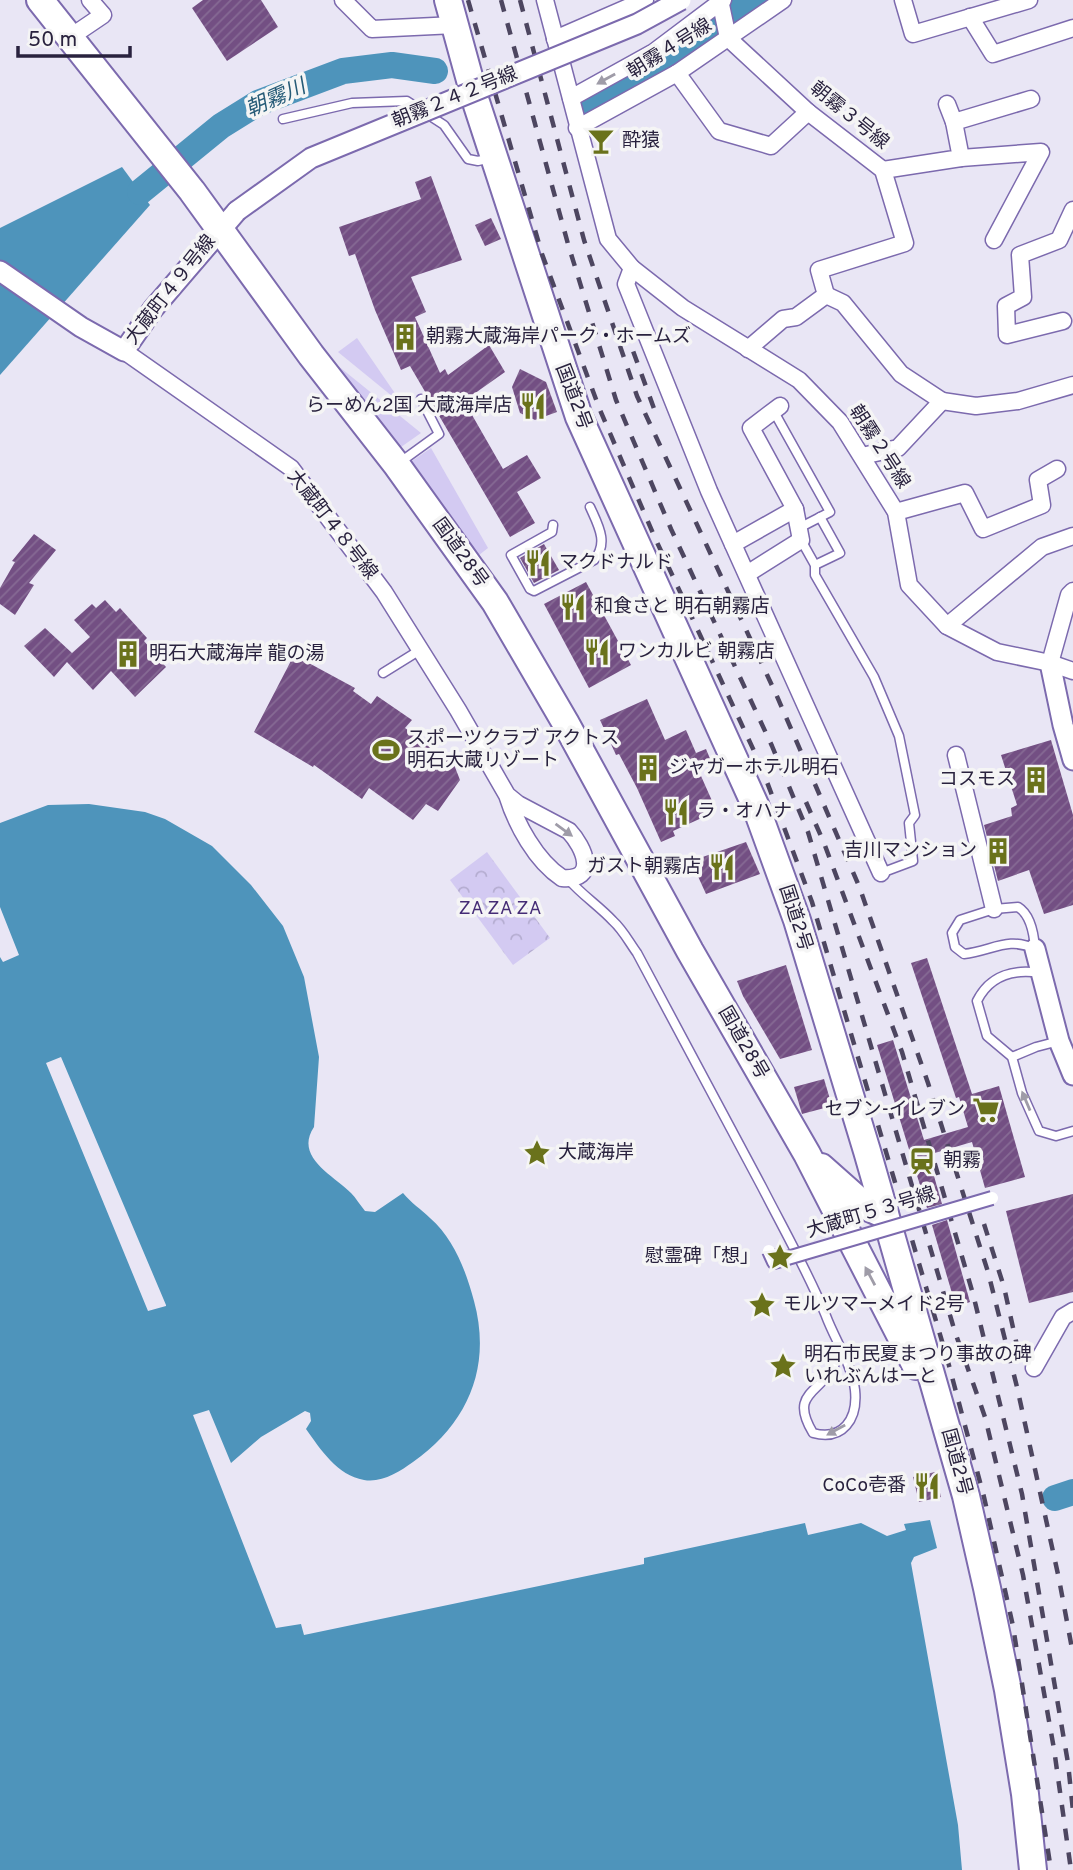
<svg xmlns="http://www.w3.org/2000/svg" width="1073" height="1870" font-family="Overpass,'Noto Sans JP',sans-serif">
<style>
.grass{fill:#d3caf2}
.forest{fill:url(#forest-crowns)}
.water{fill:#4e94bb;fill-rule:evenodd}
.lines{fill:none;stroke-linecap:round;stroke-linejoin:round}
.river{stroke:#4e94bb;stroke-width:26}
.building{fill:url(#building-hatch)}
.service-casing{stroke:#7c6aae;stroke-width:11}
.minor-casing{stroke:#7c6aae;stroke-width:19}
.tertiary-casing{stroke:#7c6aae;stroke-width:23}
.trunk-casing{stroke:#7c6aae;stroke-width:30}
.service{stroke:#fff;stroke-width:8}
.minor{stroke:#fff;stroke-width:16}
.tertiary{stroke:#fff;stroke-width:19}
.trunk{stroke:#fff;stroke-width:26}
.rail{stroke:#4d4660;stroke-width:4.5;stroke-dasharray:12 12;stroke-linecap:butt}
.pedestrian-bridge-casing{stroke:#7c6aae;stroke-width:16;stroke-linecap:butt}
.tertiary-bridge-casing{stroke:#7c6aae;stroke-width:23;stroke-linecap:butt}
.pedestrian-bridge{stroke:#fff;stroke-width:12}
.tertiary-bridge{stroke:#fff;stroke-width:19}
.oneway{fill:#9f9ca8}
.labels{text-anchor:middle;dominant-baseline:central;stroke-width:7;stroke-linejoin:round;paint-order:stroke}
.street-label{font-size:19px;fill:#29223e;stroke:#f5f5f5}
.poi-label{font-size:19px;fill:#29223e;stroke:#f5f5f5;text-anchor:start}
.park-label{font-size:19px;fill:#452c76;stroke:#f5f5f5}
.water-label{font-size:21px;font-style:italic;fill:#265b77;stroke:#f5f5f5}
</style>
<defs>
<pattern id="forest-crowns" width="20" height="18" patternUnits="userSpaceOnUse" patternTransform="scale(1.75)"><rect width="20" height="18" fill="#d3caf2"/><path d="M2 6a3 3 0 1 1 6 0M12 15a3 3 0 1 1 6 0" fill="none" stroke="#b5add1"/></pattern>
<pattern id="building-hatch" width="6" height="6" patternUnits="userSpaceOnUse" patternTransform="scale(1.75)"><rect width="6" height="6" fill="#734f83"/><path d="M-1 1l2-2M0 6l6-6M5 7l2-2" fill="none" stroke="#866a94"/></pattern>
</defs>
<rect width="100%" height="100%" fill="#e9e6f5"/>
<g class="grass">
<path d="M357,338L403,405L338,352Z"/>
<path d="M337,365L421,433L401,447Z"/>
<path d="M431,448L488,548L479,555L412,461Z"/>
</g>
<path class="forest" d="M487,852L550,938L513,965L450,880Z"/>
<g class="water">
<path d="M122,167L150,205L0,375V228Z"/>
<path d="M89,804L145,812L165,819L212,846L251,885L283,926L304,977L319,1057L314,1127C294,1157 333,1175 351,1193C356,1198 360,1205 365,1211L375,1212L403,1193C411,1203 421,1209 430,1218C454,1239 466,1271 474,1301C492,1367 468,1423 413,1462C399,1472 382,1483 364,1480C337,1475 321,1450 306,1429L311,1421L310,1413L305,1411L261,1437L231,1463L209,1410L193,1415L276,1628L301,1624L304,1635L644,1564V1558L805,1523L808,1535L861,1523L887,1536L906,1530L904,1524L930,1520L937,1548L914,1557L911,1563L958,1825L962,1870H0V957L3,962L19,955L0,907V823L48,805ZM61,1057L166,1305V1306L148,1311L46,1063Z"/>
</g>
<g class="lines">
<g class="river">
<path d="M583,115L755,0"/>
<path d="M140,192L221,126L258,103L343,71L392,65L435,71"/>
<path d="M1055,1498L1073,1492"/>
</g>
</g>
<g class="building">
<path d="M203,0H261L278,27L227,61L192,8Z"/>
<path d="M431,176L462,260L411,277L426,312L415,317L440,373L445,369L448,375L489,345L505,372L464,401L503,469L527,455L541,478L517,492L535,523L510,537L410,366L401,370L375,310L355,254L349,256L339,227L421,199L415,182Z"/>
<path d="M491,218L501,239L485,246L475,225Z"/>
<path d="M520,369L546,382L557,412L535,420L520,413L512,387Z"/>
<path d="M34,534L56,550L29,583L34,585L15,615L0,604V588L15,562L12,561Z"/>
<path d="M544,544L559,570L534,583L520,558Z"/>
<path d="M586,582L631,665L589,688L544,604Z"/>
<path d="M105,600L116,612L120,608L147,638L144,641L166,667L135,697L111,671L93,690L67,662L54,677L24,646L45,628L72,653L90,637L74,620L92,604L96,608Z"/>
<path d="M294,655L355,688L353,691L371,704L377,696L412,720L405,728L453,762L460,780L438,811L426,804L413,820L369,788L362,799L314,765L313,767L254,732Z"/>
<path d="M647,699L665,740L686,730L696,753L706,749L711,761L697,767L713,803L702,808L706,816L673,831L675,836L661,842L637,788L619,754L616,755L600,720Z"/>
<path d="M1051,740L1073,815V905L1044,914L1029,870L998,881L984,825L1012,816L1011,808L1017,805L1001,755Z"/>
<path d="M746,842L760,874L706,894L691,861Z"/>
<path d="M927,958L972,1094L999,1086L1025,1177L985,1188L972,1142L928,1155L942,1204L927,1208L877,1045L893,1040L924,1140L968,1127L959,1097L956,1098L911,963Z"/>
<path d="M786,965L812,1050L780,1059L743,996L737,981Z"/>
<path d="M824,1079L832,1106L802,1114L794,1087Z"/>
<path d="M1073,1194V1292L1029,1303L1006,1211Z"/>
<path d="M947,1220L970,1302L956,1307L932,1225Z"/>
<path d="M935,1472L941,1497L919,1502L913,1477Z"/>
</g>
<g class="lines">
<defs>
<g id="service">
<path d="M283,119L352,103L407,101L444,125L468,159L478,161L491,158"/>
<path d="M773,410L830,512L799,528"/>
<path d="M399,463L439,434L421,399"/>
<path d="M553,525L552,532L511,555L530,589L534,591L594,560C609,543 598,525 590,507"/>
<path d="M801,540L815,565V575L874,677L899,736L915,815L909,823L913,861L881,873"/>
<path d="M815,565L840,553L820,517"/>
<path d="M383,673L420,650"/>
<path d="M568,879C582,895 599,906 613,921C623,930 629,942 637,953C679,1031 721,1109 762,1187C784,1230 808,1272 826,1316C835,1340 852,1365 855,1390C858,1419 843,1441 813,1433C789,1393 819,1394 834,1366C836,1361 838,1355 839,1349"/>
<path d="M1018,907C1031,915 1034,934 1035,949C1008,936 992,951 964,954L955,947L952,933L960,920L994,909Z"/>
<path d="M1040,973C1014,969 990,975 977,1001L987,1036L1012,1057L1022,1093L1039,1131L1056,1136L1073,1131"/>
<path d="M1012,1057L1036,1047L1059,1041"/>
</g>
<g id="minor">
<path d="M343,0L372,29L455,25"/>
<path d="M545,0L608,239L632,268L683,308L799,380L840,422L896,512L909,585L947,626L997,652L1050,663L1073,671"/>
<path d="M720,0L728,38L808,112L883,170L905,243L819,270L826,295L796,317L783,319L748,349"/>
<path d="M903,0L913,34L1029,0"/>
<path d="M970,17L993,54L1073,28"/>
<path d="M69,38L103,15L90,0"/>
<path d="M555,39L645,0"/>
<path d="M677,73L719,131L771,146L808,112"/>
<path d="M571,98L654,52L723,0"/>
<path d="M947,104L954,122"/>
<path d="M577,128L677,73L783,0"/>
<path d="M961,158L1041,152L994,240"/>
<path d="M883,170L961,158L954,122L1031,99"/>
<path d="M632,268L626,284L709,491L881,873"/>
<path d="M826,295L843,303L901,374L942,401L898,448L862,456"/>
<path d="M1063,321L1007,335L1006,306L1023,297L1020,255L1059,240L1073,210"/>
<path d="M124,351L291,468L384,592L458,710L507,795C516,824 536,861 562,878C599,881 584,847 569,831L518,804L507,795"/>
<path d="M942,401L976,406L1018,401L1073,385"/>
<path d="M896,512L965,493L983,529L1042,505L1038,480L1057,469"/>
<path d="M733,544L795,509L751,428L780,406"/>
<path d="M747,574L801,540L795,509"/>
<path d="M947,626L1042,547L1073,536"/>
<path d="M1050,663L1069,595L1073,591"/>
<path d="M956,755L994,909"/>
<path d="M1034,1368L1063,1317L1073,1311"/>
</g>
<g id="tertiary">
<path d="M0,271L81,327L124,351L153,309L237,211"/>
<path d="M1050,663L1063,725L1073,760"/>
<path d="M1035,949L1059,1041L1073,1075"/>
</g>
<g id="trunk">
<path d="M40,0L192,191L311,355L396,464L495,602L565,722L690,951L807,1154L916,1366"/>
<path d="M448,0L476,102L579,417L756,807L797,920L867,1151L966,1496L987,1588L1008,1690L1025,1794L1033,1870"/>
<path d="M821,1167L865,1206L885,1215"/>
</g>
</defs>
<use href="#service" class="service-casing"/>
<use href="#minor" class="minor-casing"/>
<use href="#tertiary" class="tertiary-casing"/>
<use href="#trunk" class="trunk-casing"/>
<use href="#service" class="service"/>
<use href="#minor" class="minor"/>
<use href="#tertiary" class="tertiary"/>
<use href="#trunk" class="trunk"/>
<g class="rail">
<path d="M468,0L542,254L600,410L655,538L761,766L812,902L947,1358L984,1497L1013,1626L1051,1870"/>
<path d="M501,0L568,244L616,400L671,529L772,746L808,832L955,1332L985,1417L1023,1575L1054,1749L1071,1870"/>
<path d="M520,0L584,240L637,396L776,694L859,886L928,1083L988,1272L1017,1387L1059,1579L1073,1654"/>
<path d="M625,329L656,414"/>
<path d="M806,802L824,843L902,1052L973,1294L1022,1494L1068,1763L1073,1811"/>
<path d="M984,1224L1004,1287L1020,1359"/>
</g>
<defs>
<path id="pedestrian-bridge" d="M769,1251L774,1262L992,1198"/>
<path id="tertiary-bridge" d="M237,211L311,158L637,24L681,0"/>
</defs>
<use href="#pedestrian-bridge" class="pedestrian-bridge-casing"/>
<use href="#tertiary-bridge" class="tertiary-bridge-casing"/>
<use href="#pedestrian-bridge" class="pedestrian-bridge"/>
<use href="#tertiary-bridge" class="tertiary-bridge"/>
</g>
<defs><path id="oneway-solid" d="M-6-.8H1V-3.2L6.5 0L1 3.2V.8H-6Z" transform="scale(1.75)"/></defs>
<g class="oneway">
<use href="#oneway-solid" transform="translate(606 79) rotate(151)"/>
<use href="#oneway-solid" transform="translate(564 830) rotate(36)"/>
<use href="#oneway-solid" transform="translate(1026 1101) rotate(-113)"/>
<use href="#oneway-solid" transform="translate(870 1276) rotate(-118)"/>
<use href="#oneway-solid" transform="translate(836 1430) rotate(151)"/>
</g>
<defs>
<symbol id="bar-bare" viewBox="-9 -9 18 18"><path d="M-6-5H6L.8 .8V4.5H3.5V6h-7V4.5H-.8V.8Z" fill="#6a721b" stroke="#f5f5f5" stroke-width="2.5" paint-order="stroke"/></symbol>
<symbol id="building-bare" viewBox="-9 -9 18 18"><path d="M-4-6H4V6H1V3H-1V6H-4ZM-2.5-4.3h1.7v1.8h-1.7ZM.8-4.3h1.7v1.8H.8ZM-2.5-1h1.7V.8h-1.7ZM.8-1h1.7V.8H.8Z" fill="#6a721b" stroke="#f5f5f5" stroke-width="2.5" paint-order="stroke"/></symbol>
<symbol id="restaurant-bare" viewBox="-9 -9 18 18"><path d="M-5-6h1v4h1v-4h1v4h1v-4h1v5L-1.5 .5V6h-2V.5L-5-1ZM5-6V6H3V1.5H1.5Q1.5-4 5-6Z" fill="#6a721b" stroke="#f5f5f5" stroke-width="2.5" paint-order="stroke"/></symbol>
<symbol id="stadium-bare" viewBox="-9 -9 18 18"><path d="M0-5a6.5 5 0 1 0 0 10a6.5 5 0 1 0 0-10ZM-3.5-1.8h7v3.6h-7Z" fill="#6a721b" stroke="#f5f5f5" stroke-width="2.5" paint-order="stroke"/></symbol>
<symbol id="supermarket-bare" viewBox="-9 -9 18 18"><path d="M-6-5.5h2.5l.6 2H6L4.5 2H-2.5L-4.4-4H-6ZM-1.5 3.2a1.3 1.3 0 1 0 .1 0ZM3 3.2a1.3 1.3 0 1 0 .1 0Z" fill="#6a721b" stroke="#f5f5f5" stroke-width="2.5" paint-order="stroke"/></symbol>
<symbol id="sight-bare" viewBox="-9 -9 18 18"><path d="M0-6L1.8-2.2L6-1.7L2.9 1.2L3.7 5.4L0 3.3L-3.7 5.4L-2.9 1.2L-6-1.7L-1.8-2.2Z" fill="#6a721b" stroke="#f5f5f5" stroke-width="2.5" paint-order="stroke"/></symbol>
<symbol id="station-bare" viewBox="-9 -9 18 18"><path d="M-3-6H3Q5-6 5-4V2Q5 4 3 4L4.5 6H3L1.5 4h-3L-3 6H-4.5L-3 4Q-5 4-5 2V-4Q-5-6-3-6ZM-3.5-4v3h7v-3ZM-3.5 1v1.5H-2V1ZM2 1v1.5H3.5V1Z" fill="#6a721b" stroke="#f5f5f5" stroke-width="2.5" paint-order="stroke"/></symbol>
</defs>
<g fill-rule="evenodd">
<use href="#bar-bare" x="582" y="122" width="38" height="38"/>
<use href="#building-bare" x="386" y="318" width="38" height="38"/>
<use href="#restaurant-bare" x="514" y="387" width="38" height="38"/>
<use href="#restaurant-bare" x="519" y="544" width="38" height="38"/>
<use href="#restaurant-bare" x="554" y="588" width="38" height="38"/>
<use href="#restaurant-bare" x="578" y="633" width="38" height="38"/>
<use href="#building-bare" x="109" y="635" width="38" height="38"/>
<use href="#stadium-bare" x="367" y="731" width="38" height="38"/>
<use href="#building-bare" x="629" y="749" width="38" height="38"/>
<use href="#building-bare" x="1017" y="761" width="38" height="38"/>
<use href="#restaurant-bare" x="657" y="793" width="38" height="38"/>
<use href="#building-bare" x="979" y="832" width="38" height="38"/>
<use href="#restaurant-bare" x="703" y="848" width="38" height="38"/>
<use href="#supermarket-bare" x="967" y="1091" width="38" height="38"/>
<use href="#sight-bare" x="518" y="1134" width="38" height="38"/>
<use href="#station-bare" x="903" y="1142" width="38" height="38"/>
<use href="#sight-bare" x="761" y="1238" width="38" height="38"/>
<use href="#sight-bare" x="743" y="1286" width="38" height="38"/>
<use href="#sight-bare" x="764" y="1347" width="38" height="38"/>
<use href="#restaurant-bare" x="908" y="1467" width="38" height="38"/>
</g>
<g class="labels">
<g class="street-label">
<text transform="translate(670 49) rotate(-32)">朝霧４号線</text>
<text transform="translate(455 98) rotate(-22)">朝霧２４２号線</text>
<text transform="translate(849 116) rotate(39)">朝霧３号線</text>
<text transform="translate(171 290) rotate(-52)">大蔵町４９号線</text>
<text transform="translate(573 397) rotate(69)">国道2号</text>
<text transform="translate(879 447) rotate(57)">朝霧２号線</text>
<text transform="translate(332 525) rotate(52)">大蔵町４８号線</text>
<text transform="translate(460 553) rotate(54)">国道28号</text>
<text transform="translate(795 918) rotate(72)">国道2号</text>
<text transform="translate(743 1043) rotate(60)">国道28号</text>
<text transform="translate(871 1213) rotate(-17)">大蔵町５３号線</text>
<text transform="translate(956 1462) rotate(75)">国道2号</text>
</g>
<g class="poi-label">
<text x="622" y="141">酔猿</text>
<text x="426" y="337">朝霧大蔵海岸パーク・ホームズ</text>
<text x="512" y="406" text-anchor="end">らーめん2国 大蔵海岸店</text>
<text x="559" y="563">マクドナルド</text>
<text x="594" y="607">和食さと 明石朝霧店</text>
<text x="618" y="652">ワンカルビ 朝霧店</text>
<text x="149" y="654">明石大蔵海岸 龍の湯</text>
<text x="407" y="739">スポーツクラブ アクトス<tspan x="407" dy="22">明石大蔵リゾート</tspan></text>
<text x="669" y="768">ジャガーホテル明石</text>
<text x="1015" y="780" text-anchor="end">コスモス</text>
<text x="697" y="812">ラ・オハナ</text>
<text x="977" y="851" text-anchor="end">吉川マンション</text>
<text x="701" y="867" text-anchor="end">ガスト朝霧店</text>
<text x="965" y="1110" text-anchor="end">セブン-イレブン</text>
<text x="558" y="1153">大蔵海岸</text>
<text x="943" y="1161">朝霧</text>
<text x="759" y="1257" text-anchor="end">慰霊碑「想」</text>
<text x="783" y="1305">モルツマーメイド2号</text>
<text x="804" y="1355">明石市民夏まつり事故の碑<tspan x="804" dy="22">いれぶんはーと</tspan></text>
<text x="906" y="1486" text-anchor="end">CoCo壱番</text>
</g>
<g class="park-label">
<text x="500" y="909">ZA ZA ZA</text>
</g>
<g class="water-label">
<text transform="translate(276 99) rotate(-24)">朝霧川</text>
</g>
</g>
<path d="M18 46v10h112v-10" fill="none" stroke="#29223e" stroke-width="3.5"/>
<text x="28" y="46" font-size="21" fill="#29223e" stroke="#f5f5f5" stroke-width="5" paint-order="stroke">50 m</text>
</svg>
